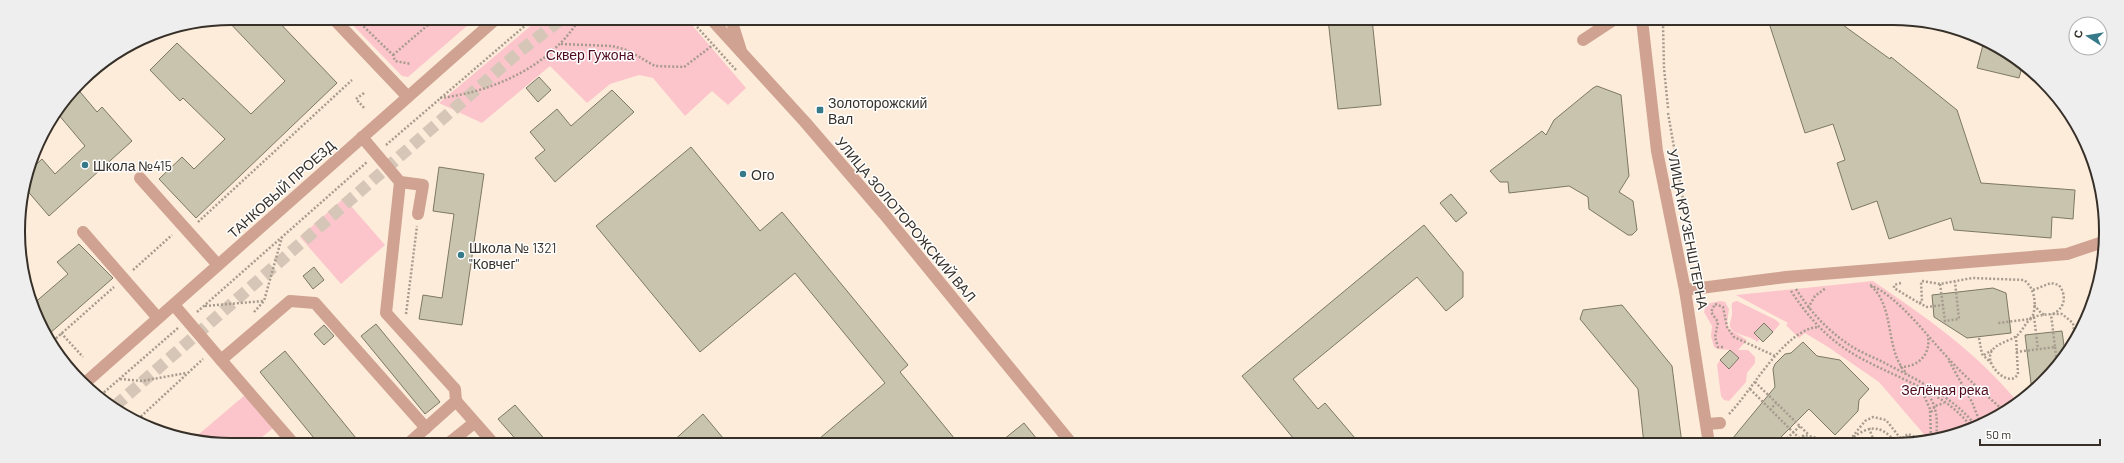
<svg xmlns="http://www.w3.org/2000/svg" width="2124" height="463" font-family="Barlow,sans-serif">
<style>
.green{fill:#fcc5cc}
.building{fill:#c8c4ae;stroke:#7c7864}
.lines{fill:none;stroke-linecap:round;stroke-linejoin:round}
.major-tunnel{stroke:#d5c6b7;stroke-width:12;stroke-dasharray:12 6;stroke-linecap:butt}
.path{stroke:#a79b8e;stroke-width:2.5;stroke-dasharray:2 2;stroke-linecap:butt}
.minor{stroke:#cfa292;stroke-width:12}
.poi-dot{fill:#367989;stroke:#fff;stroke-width:1.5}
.labels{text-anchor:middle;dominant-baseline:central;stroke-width:3;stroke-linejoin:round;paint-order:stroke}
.park-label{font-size:14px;fill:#4f0a1d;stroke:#fff}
.poi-label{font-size:14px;fill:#363029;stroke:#fff;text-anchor:start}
.street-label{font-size:14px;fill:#363029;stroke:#fff}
.rim{fill:none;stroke:#363029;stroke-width:2}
</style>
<rect width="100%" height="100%" fill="#fdecda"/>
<g class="green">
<path d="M346,18H476L408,77L402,76Z"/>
<path d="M540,18H686L746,88L728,105L712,91L685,116L653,78L639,75L610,84L587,103L550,66L482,123L439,103Z"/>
<path d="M344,198L385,245L341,284L300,237Z"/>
<path d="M1873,281C1927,318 1974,350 2017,401L1987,423L1928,439L1879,382L1828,347L1805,333L1799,338L1786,325L1788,323L1736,295Z"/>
<path d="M1720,301L1725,302L1729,309L1727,323L1729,329L1747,340L1738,350H1748L1755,357V363L1747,373L1746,382L1729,401L1724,400L1721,396L1717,365L1720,360L1729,369L1739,358L1730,350L1717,349L1714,347L1711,336L1712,326L1704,312L1706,304Z"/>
<path d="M1737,301L1776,320L1780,324L1773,332L1764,323L1754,333L1760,339L1757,342C1751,335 1734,336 1730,327C1729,323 1732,318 1732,314C1733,309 1730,307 1733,302Z"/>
<path d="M245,395L273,428L255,443H204L192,440Z"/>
</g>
<g class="building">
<path d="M232,18H275L337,83L196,218L159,179L182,157L194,169L225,139L183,98L180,101L150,70L177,43L251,114L285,81L226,19Z"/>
<path d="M1328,19H1372L1381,105L1338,109Z"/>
<path d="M1768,20H1836L1890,59L1891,57L1957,110L1981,183L2075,190L2073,219L2052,217L2051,238L1954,230L1951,218L1889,239L1877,201L1852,210L1837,163L1845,160L1833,124L1805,133Z"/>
<path d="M1984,41L1999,46L2022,67L2019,78L1977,68Z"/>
<path d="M539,77L551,90L538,102L526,88Z"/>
<path d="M1597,86L1621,95L1629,176L1619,192L1633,201L1637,230L1632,235H1628L1589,209L1588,197L1569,186L1509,193L1508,182H1500L1490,171L1542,131L1546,135L1554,120L1593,88Z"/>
<path d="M76,87L97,112L102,107L132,141L49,216L25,188L29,171L42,159L55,174L85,146L58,114Z"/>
<path d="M612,90L634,112L555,182L535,158L545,150L530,132L557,109L571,126Z"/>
<path d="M691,147L760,231L782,212L908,365L900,372L959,444H813L885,383L795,273L700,352L596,226Z"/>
<path d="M439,167L484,174L462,325L419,319L423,295L442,298L454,214L433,211Z"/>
<path d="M1451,194L1467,213L1456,222L1440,203Z"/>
<path d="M1424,225L1463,272V297L1446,311L1417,277L1293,379L1318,409L1325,403L1360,444H1298L1242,376Z"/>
<path d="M79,244L113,278L49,334L32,305L68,274L57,262Z"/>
<path d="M314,267L324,280L313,289L303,276Z"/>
<path d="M1993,288L2006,293L2011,333L1967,338L1934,317L1932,295Z"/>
<path d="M1622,305L1672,366L1682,444H1644L1638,389L1580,319L1583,310Z"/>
<path d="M1764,323L1773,332L1763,342L1754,333Z"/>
<path d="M376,324L440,402L425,414L361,336Z"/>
<path d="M324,325L334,336L324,345L314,334Z"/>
<path d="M2062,331L2065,353L2043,383L2032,391L2025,335Z"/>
<path d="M1803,342L1817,356L1840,360L1869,389L1859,400L1858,411L1835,435L1809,409L1774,444H1728L1775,387L1773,369L1775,364L1785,354L1791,353Z"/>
<path d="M1730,350L1739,358L1729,369L1720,360Z"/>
<path d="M285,351L360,443H318L260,372Z"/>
<path d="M515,405L548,443H519L498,419Z"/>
<path d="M703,414L728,444H670Z"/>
<path d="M1024,423L1041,444H998Z"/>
</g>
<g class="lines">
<path class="major-tunnel" d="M115,406L520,51L563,18"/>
<g class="path">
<path d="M355,18L393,55L395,61L411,64"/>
<path d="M689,18L736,70"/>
<path d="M561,44L612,46L627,50L655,66L684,67L713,45"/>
<path d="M393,55L436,18"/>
<path d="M364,93L356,99L365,109"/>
<path d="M440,98C493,92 551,66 580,18"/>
<path d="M1668,108L1664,68L1663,24L1671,20"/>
<path d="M1668,113L1683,199"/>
<path d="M386,145L534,18"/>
<path d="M198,222L352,80"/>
<path d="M133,270L172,235"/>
<path d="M1922,281L1940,284L1972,278L2024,280C2034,287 2037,303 2033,315L2030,319L1998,323"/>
<path d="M1901,283L1894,285V288L1919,303L1922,302L1921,281"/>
<path d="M1940,284L1945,321L1959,319L1955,282"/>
<path d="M1870,285C1898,296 1927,336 1948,358C1965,377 1985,394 2004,411"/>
<path d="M1871,286C1896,308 1884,350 1907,374"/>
<path d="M1796,289C1810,311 1826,329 1848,344C1858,351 1870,356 1881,361C1913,378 1953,396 1976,426"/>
<path d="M2033,290L2051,283L2059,285C2067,296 2065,308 2053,314"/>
<path d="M1791,291C1806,314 1824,335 1847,350C1885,375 1944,389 1971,427"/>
<path d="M1919,303L1927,307L1943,305"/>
<path d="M2034,305L2041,313L2045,315"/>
<path d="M205,306L264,301"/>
<path d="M1808,308L1815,296L1826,288"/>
<path d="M197,312L367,162"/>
<path d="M254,312L264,301L282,237"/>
<path d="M406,314L417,226"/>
<path d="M2034,317L2038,349"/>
<path d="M61,333L83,357"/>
<path d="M2016,336L2018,374C2010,388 1989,368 1990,357C1990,345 2007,342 2015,337C2023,332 2025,321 2034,317C2042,314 2053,314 2062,314L2073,323L2075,338"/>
<path d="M1979,338L1982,354L1991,363"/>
<path d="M53,341L114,287"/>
<path d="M1723,347H1718L1715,337L1718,322L1711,312L1715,304L1723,307L1727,327L1734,337L1775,356"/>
<path d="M2055,347L2057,364"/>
<path d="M2016,352L2055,347L2051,314"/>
<path d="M1984,355L1992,350"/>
<path d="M1949,361L1972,402L1981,425"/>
<path d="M1900,367C1918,367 1931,355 1928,336"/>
<path d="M120,379L142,381L186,373"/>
<path d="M1755,382L1809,435"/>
<path d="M1750,389L1799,438"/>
<path d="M1921,389L1930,409L1931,438"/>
<path d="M101,395L178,328"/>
<path d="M1929,395C1937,409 1938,421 1936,437"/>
<path d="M1770,410L1776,403"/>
<path d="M1931,412L1935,406L1944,403"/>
<path d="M1729,414C1752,391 1785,328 1819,327"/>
<path d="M135,422L203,359"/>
<path d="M1869,428L1875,444"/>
<path d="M1803,436L1804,444"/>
<path d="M1850,440L1865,421L1873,417L1886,420L1901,439"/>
<path d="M1896,443L1908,434L1913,436L1917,442"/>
<path d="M1781,444L1800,426"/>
<path d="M1793,444L1804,435L1817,438L1826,444"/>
<path d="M1844,444C1865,428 1878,419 1898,445"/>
</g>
<g class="minor">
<path d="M333,18L407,96"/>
<path d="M711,19L805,122L884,214L1072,444"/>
<path d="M731,19L741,51"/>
<path d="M1642,20L1657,151L1685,290L1709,444"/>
<path d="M1583,40L1615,19"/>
<path d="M362,137L400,182L386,313L455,389L456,401L409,443"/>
<path d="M140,178L218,265"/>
<path d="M400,182L423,185L418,214"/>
<path d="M83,232L158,318"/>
<path d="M1685,290L1786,277L2067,254L2103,242"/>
<path d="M174,305L221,360L290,301L315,303L426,428"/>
<path d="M221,360L293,443"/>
<path d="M85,383L497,18"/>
<path d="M456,401L493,443"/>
<path d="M1707,424L1720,423"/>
<path d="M449,443L474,423"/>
</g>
</g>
<g class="poi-dot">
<rect x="816" y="106" width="8" height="8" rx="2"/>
<circle cx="85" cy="165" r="4"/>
<circle cx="743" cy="174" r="4"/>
<circle cx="461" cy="255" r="4"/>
</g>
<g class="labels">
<g class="park-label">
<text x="590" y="54">Сквер Гужона</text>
<text x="1945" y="389">Зелёная река</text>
</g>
<g class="poi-label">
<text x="828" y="102">Золоторожский<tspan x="828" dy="16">Вал</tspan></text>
<text x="93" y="165">Школа №415</text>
<text x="751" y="174">Ого</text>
<text x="469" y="247">Школа № 1321<tspan x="469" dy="16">"Ковчег"</tspan></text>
</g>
<g class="street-label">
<text transform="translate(281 189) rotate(-42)">ТАНКОВЫЙ ПРОЕЗД</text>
<text transform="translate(906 219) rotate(50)">УЛИЦА ЗОЛОТОРОЖСКИЙ ВАЛ</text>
<text transform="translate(1688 229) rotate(79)">УЛИЦА КРУЗЕНШТЕРНА</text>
</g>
</g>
<path d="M0 0H2124V463H0ZM231 25H1893A206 206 0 0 1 2099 231V232A206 206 0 0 1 1893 438H231A206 206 0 0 1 25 232V231A206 206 0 0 1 231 25Z" fill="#efeeee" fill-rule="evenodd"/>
<path class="rim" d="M231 25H1893A206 206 0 0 1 2099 231V232A206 206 0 0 1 1893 438H231A206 206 0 0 1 25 232V231A206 206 0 0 1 231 25Z"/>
<g transform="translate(2088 36) rotate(282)"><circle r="19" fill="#ffffff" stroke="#afaca9"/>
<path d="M0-3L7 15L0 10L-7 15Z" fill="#367989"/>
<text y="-6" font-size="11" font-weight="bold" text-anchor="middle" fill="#363029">С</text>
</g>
<path d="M1980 439v6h120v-6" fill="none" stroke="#363029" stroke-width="2"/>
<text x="1986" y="439" font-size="12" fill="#363029" stroke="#ffffff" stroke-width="3" paint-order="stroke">50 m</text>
</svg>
